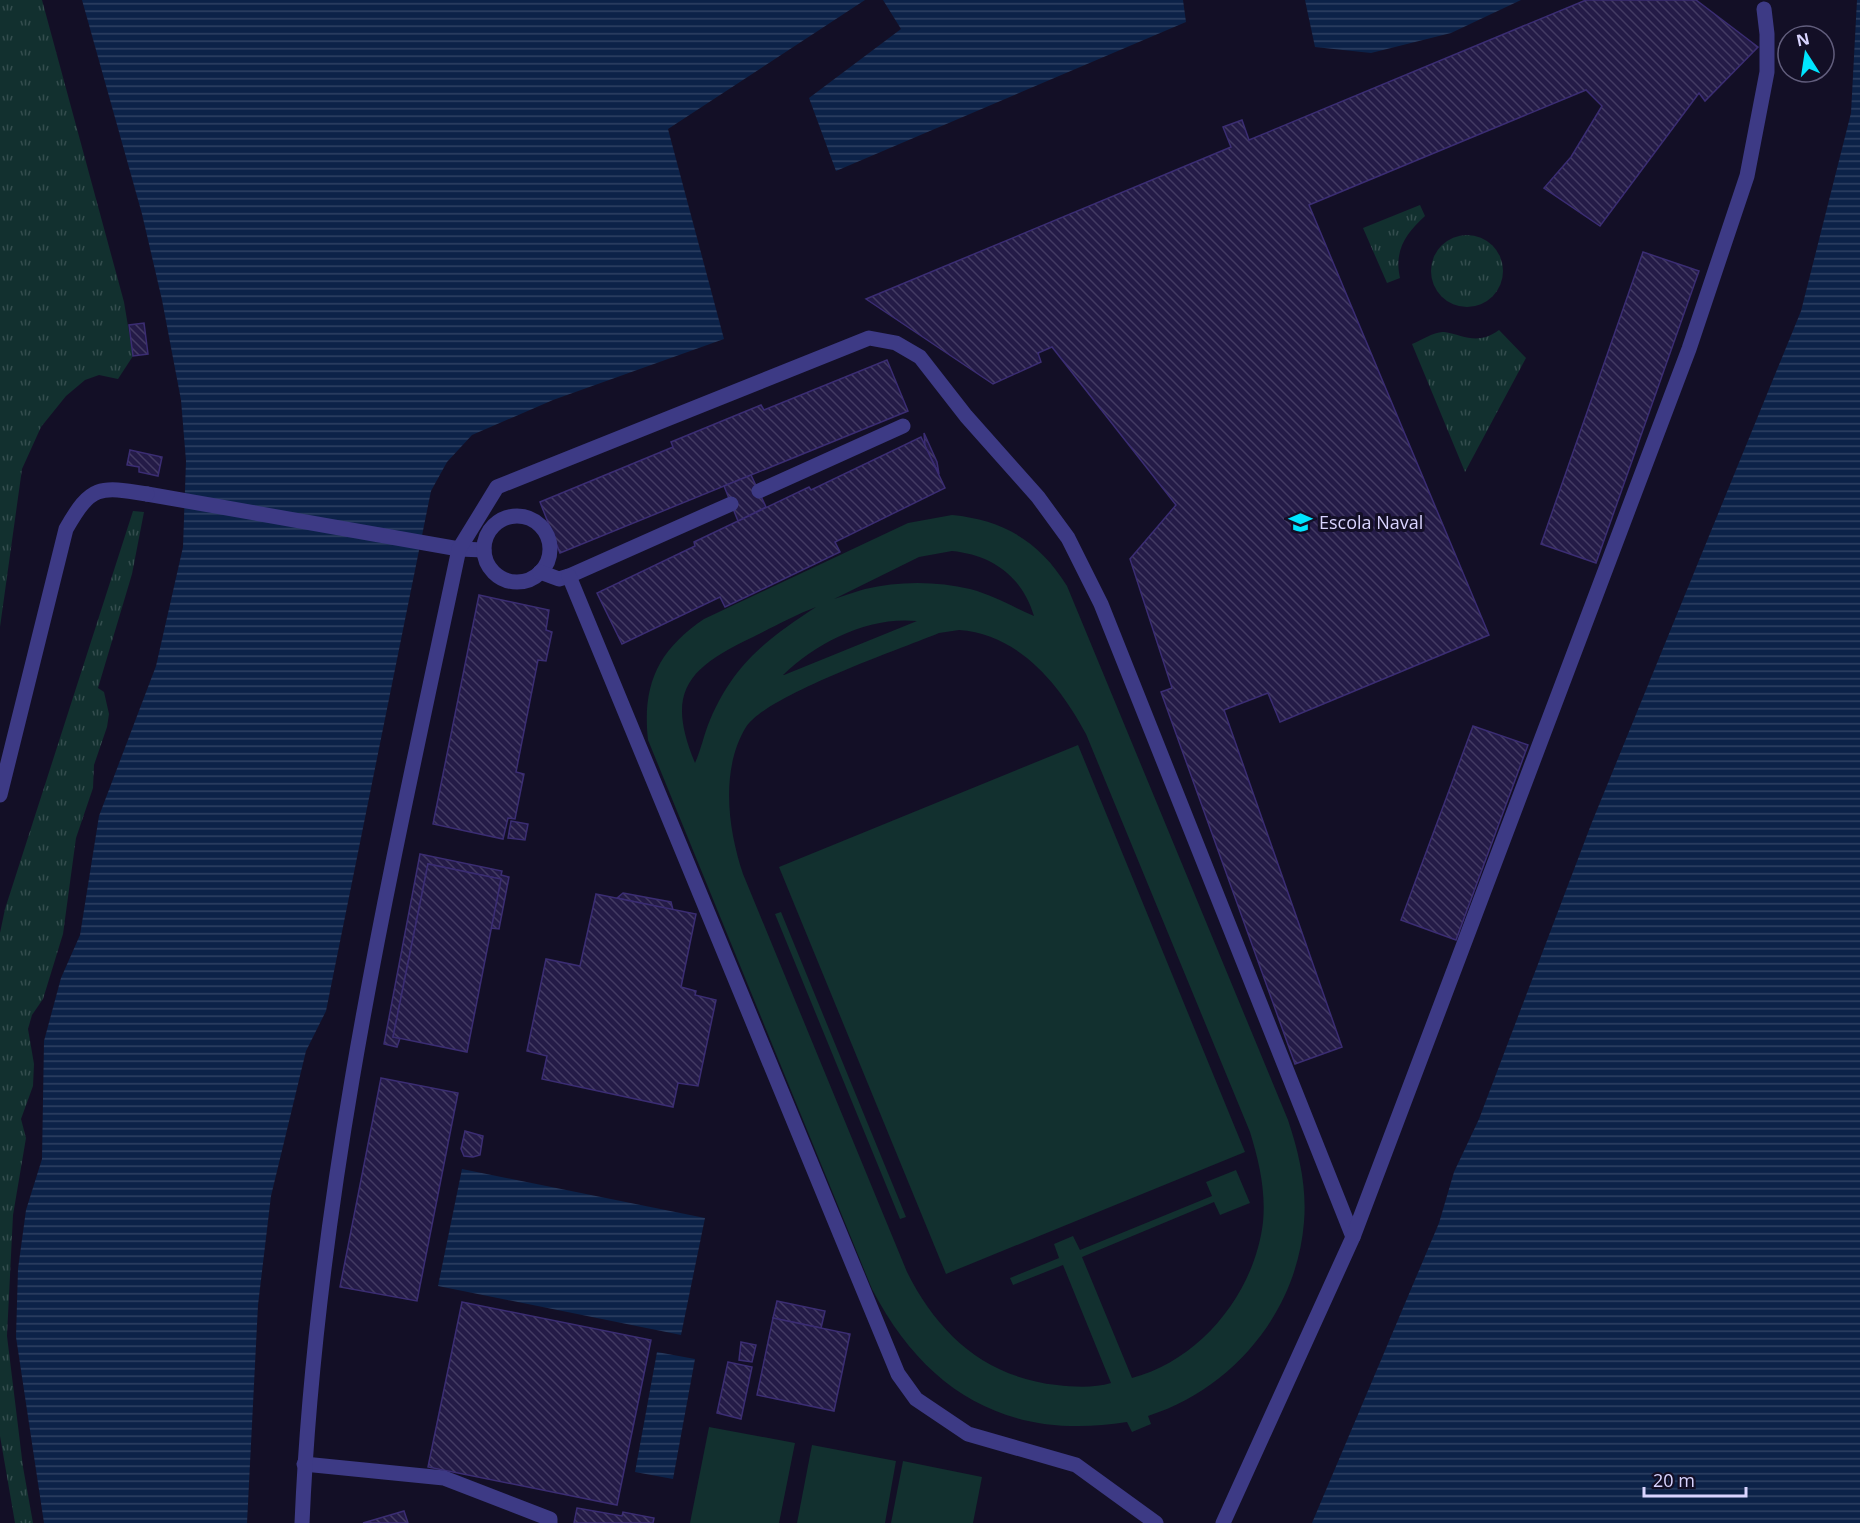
<svg xmlns="http://www.w3.org/2000/svg" width="1860" height="1523" font-family="'Open Sans',sans-serif">
<style>
.grass{fill:url(#grass-tufts)}
.garden{fill:#12302f;fill-rule:evenodd}
.water{fill:url(#water-rules)}
.building{fill:url(#building-back-hatch);stroke:#3b2d73;stroke-width:1.5}
.lines{fill:none;stroke-linecap:round;stroke-linejoin:round}
.service{stroke:#3d3a85;stroke-width:15}
.minor{stroke:#3d3a85;stroke-width:15}
.labels{text-anchor:middle;dominant-baseline:central;stroke-width:6;stroke-linejoin:round;paint-order:stroke}
.poi-label{font-size:18px;fill:#d9d4ff;stroke:#130f26;text-anchor:start}
</style>
<defs>
<pattern id="grass-tufts" width="24" height="20" patternUnits="userSpaceOnUse" patternTransform="scale(1.5)"><rect width="24" height="20" fill="#12302f"/><path d="M3 7l-1-3M5 7V3M7 7l1-3M15 17l-1-3M17 17v-4M19 17l1-3" fill="none" stroke="#344d4e"/></pattern>
<pattern id="water-rules" width="6" height="5" patternUnits="userSpaceOnUse" patternTransform="scale(1.5)"><rect width="6" height="5" fill="#0c2248"/><path d="M0 2.5h6" fill="none" stroke="#2f4163"/></pattern>
<pattern id="building-back-hatch" width="6" height="6" patternUnits="userSpaceOnUse" patternTransform="scale(1.5)"><rect width="6" height="6" fill="#241b47"/><path d="M-1 5l2 2M0 0l6 6M5-1l2 2" fill="none" stroke="#433b63"/></pattern>
</defs>
<rect width="100%" height="100%" fill="#130f26"/>
<g class="grass">
<path d="M0,0H42L124,302L133,356L118,379L99,375L85,380L66,396L41,427L22,469L0,627Z"/>
<path d="M1420,205L1425,216C1405,234 1394,251 1400,278L1387,283L1363,228Z"/>
<circle cx="1467" cy="271" r="36"/>
<path d="M1499,330L1526,358L1465,472L1412,344C1420,341 1435,331 1444,332C1464,335 1477,346 1499,330Z"/>
<path d="M133,511L144,512L132,574L98,688L104,692L109,714L107,727L94,765L93,788L76,838L63,934L43,999L32,1015L28,1029L34,1064L33,1086L21,1119L26,1138L13,1215L7,1336L23,1467L33,1523H15L0,1436V933L5,909Z"/>
</g>
<g class="garden">
<path d="M952,515C1004,520 1040,542 1067,586L1288,1120C1299,1153 1307,1187 1304,1222C1297,1312 1233,1389 1148,1416L1151,1424L1132,1432L1127,1422C1009,1441 926,1393 872,1289L648,740C642,685 658,650 704,619L908,523ZM952,551C992,555 1022,576 1034,616C1013,607 993,595 970,589C937,581 898,581 865,589C854,592 844,596 834,599L919,557ZM816,607C767,639 734,664 710,720C704,734 701,750 695,763C665,691 688,668 753,637C773,627 795,615 816,607ZM917,621L784,675H783C817,642 869,616 917,621ZM959,630C1019,634 1060,685 1086,734L1250,1132C1259,1161 1266,1191 1263,1222C1255,1292 1201,1360 1132,1378L1082,1257L1214,1202L1220,1215L1250,1203L1236,1170L1206,1182L1212,1196L1080,1250L1073,1236L1054,1244L1059,1258L1010,1278L1013,1285L1063,1265L1111,1383C1095,1388 1074,1387 1057,1385C985,1377 938,1334 907,1272L743,874C728,829 720,770 746,727C767,695 898,650 939,633Z"/>
<path d="M1078,745L1245,1152L946,1274L779,867Z"/>
<path d="M781,912L906,1217L900,1219L775,914Z"/>
<path d="M709,1427L795,1443L779,1523H690Z"/>
<path d="M812,1445L896,1461L885,1523H797Z"/>
<path d="M903,1461L982,1477L973,1523H891Z"/>
</g>
<g class="water">
<path d="M82,0H865L668,129L724,339L553,400L472,435L447,462L431,491L326,1011L306,1051L271,1196L258,1305L247,1523H44L16,1337L18,1269L26,1210L42,1159L44,1041L61,978L80,935L99,816L156,666L183,547L186,461L181,400L162,300L142,214Z"/>
<path d="M883,0H1183L1186,22L836,171L809,98L901,29Z"/>
<path d="M1305,0H1521L1451,33L1371,53L1315,47Z"/>
<path d="M1857,0H1860V1523H1312L1439,1223L1454,1172L1479,1119L1592,822L1801,311L1851,113Z"/>
<path d="M462,1169L705,1218L681,1335L438,1286Z"/>
<path d="M657,1352L695,1359L673,1479L635,1472Z"/>
</g>
<g class="building">
<path d="M1586,0H1696L1758,47L1705,101L1699,93L1600,226L1544,188L1571,157L1602,106L1586,90L1309,205L1489,635L1280,722L1268,693L1224,710L1342,1047L1295,1064L1161,692L1172,688L1130,559L1176,505L1052,347L1038,353L1041,362L993,384L866,299L1231,147L1223,127L1242,120L1249,140Z"/>
<path d="M1643,252L1699,271L1596,563L1541,544Z"/>
<path d="M144,323L148,354L133,356L129,325Z"/>
<path d="M887,360L908,411L560,553L540,502L673,447L671,442L761,405L764,410Z"/>
<path d="M924,433L937,462L939,474L925,446Z"/>
<path d="M921,437L945,488L835,542L840,552L725,607L720,597L622,644L597,593L695,546L694,542L738,521L809,487L811,490Z"/>
<path d="M130,450L162,457L158,476L139,472V467L127,465Z"/>
<path d="M751,475L766,507L738,521L724,486Z"/>
<path d="M479,595L549,610L546,630L552,632L546,661L538,660L516,772L524,774L515,819L508,818L503,839L433,824Z"/>
<path d="M1473,726L1528,745L1456,940L1401,920Z"/>
<path d="M511,821L528,824L525,840L508,838Z"/>
<path d="M420,854L502,871L501,875L509,877L499,929L491,928L501,879L428,864L393,1037L400,1038L397,1047L384,1044Z"/>
<path d="M428,864L501,879L467,1052L393,1037Z"/>
<path d="M623,893L671,902L673,910L617,898Z"/>
<path d="M596,894L696,914L681,987L696,991L695,995L716,1000L698,1086L678,1083L673,1107L542,1079L547,1056L527,1051L546,959L580,966Z"/>
<path d="M381,1078L458,1093L417,1301L340,1287Z"/>
<path d="M465,1131L483,1136L480,1155L473,1157L464,1156L461,1149Z"/>
<path d="M777,1301L825,1311L821,1328L773,1318Z"/>
<path d="M462,1302L651,1340L617,1505L428,1467Z"/>
<path d="M773,1318L850,1334L834,1411L757,1395Z"/>
<path d="M741,1342L756,1345L752,1362L739,1360Z"/>
<path d="M728,1362L752,1367L741,1419L717,1413Z"/>
<path d="M577,1508L622,1516L623,1512L654,1518L653,1523H574Z"/>
<path d="M404,1511L408,1523H363Z"/>
</g>
<g class="lines">
<g class="service">
<path d="M759,491L903,426"/>
<path d="M147,494L459,549L484,550"/>
<circle cx="517" cy="549" r="33"/>
<path d="M540,572L559,579L569,576L731,504"/>
<path d="M569,576L898,1374L916,1399L968,1434L1076,1465L1156,1523"/>
<path d="M304,1464L444,1478L550,1519V1523"/>
<path d="M302,1523C316,1193 391,870 459,549L497,487L869,338L896,343L920,357L966,416L1038,497L1068,538L1101,604L1353,1237"/>
<path d="M1223,1523L1353,1237L1689,349L1747,176L1767,72V34L1764,9"/>
</g>
<path class="minor" d="M0,795L66,529C91,485 99,486 147,494"/>
</g>
<defs>
<symbol id="university-bare" viewBox="-9 -9 18 18"><path d="M0-5L7-2L0 1L-7-2ZM-4 1L0 2.5L4 1V4Q0 6-4 4Z" fill="#00e5ff" stroke="#130f26" stroke-width="2.5" paint-order="stroke"/></symbol>
</defs>
<g fill-rule="evenodd">
<use href="#university-bare" x="1284" y="506" width="33" height="33"/>
</g>
<g class="labels">
<g class="poi-label">
<text x="1319" y="522">Escola Naval</text>
</g>
</g>
<g transform="translate(1806 54) rotate(348)"><circle r="28" fill="#130f26" stroke="#625e7d" stroke-width="1.5"/>
<path d="M0-4.5L10 22L0 15L-10 22Z" fill="#00e5ff"/>
<text y="-9" font-size="16" font-weight="bold" text-anchor="middle" fill="#d9d4ff">N</text>
</g>
<path d="M1644 1487v9h102v-9" fill="none" stroke="#d9d4ff" stroke-width="3"/>
<text x="1653" y="1487" font-size="18" fill="#d9d4ff" stroke="#130f26" stroke-width="4.5" paint-order="stroke">20 m</text>
</svg>
